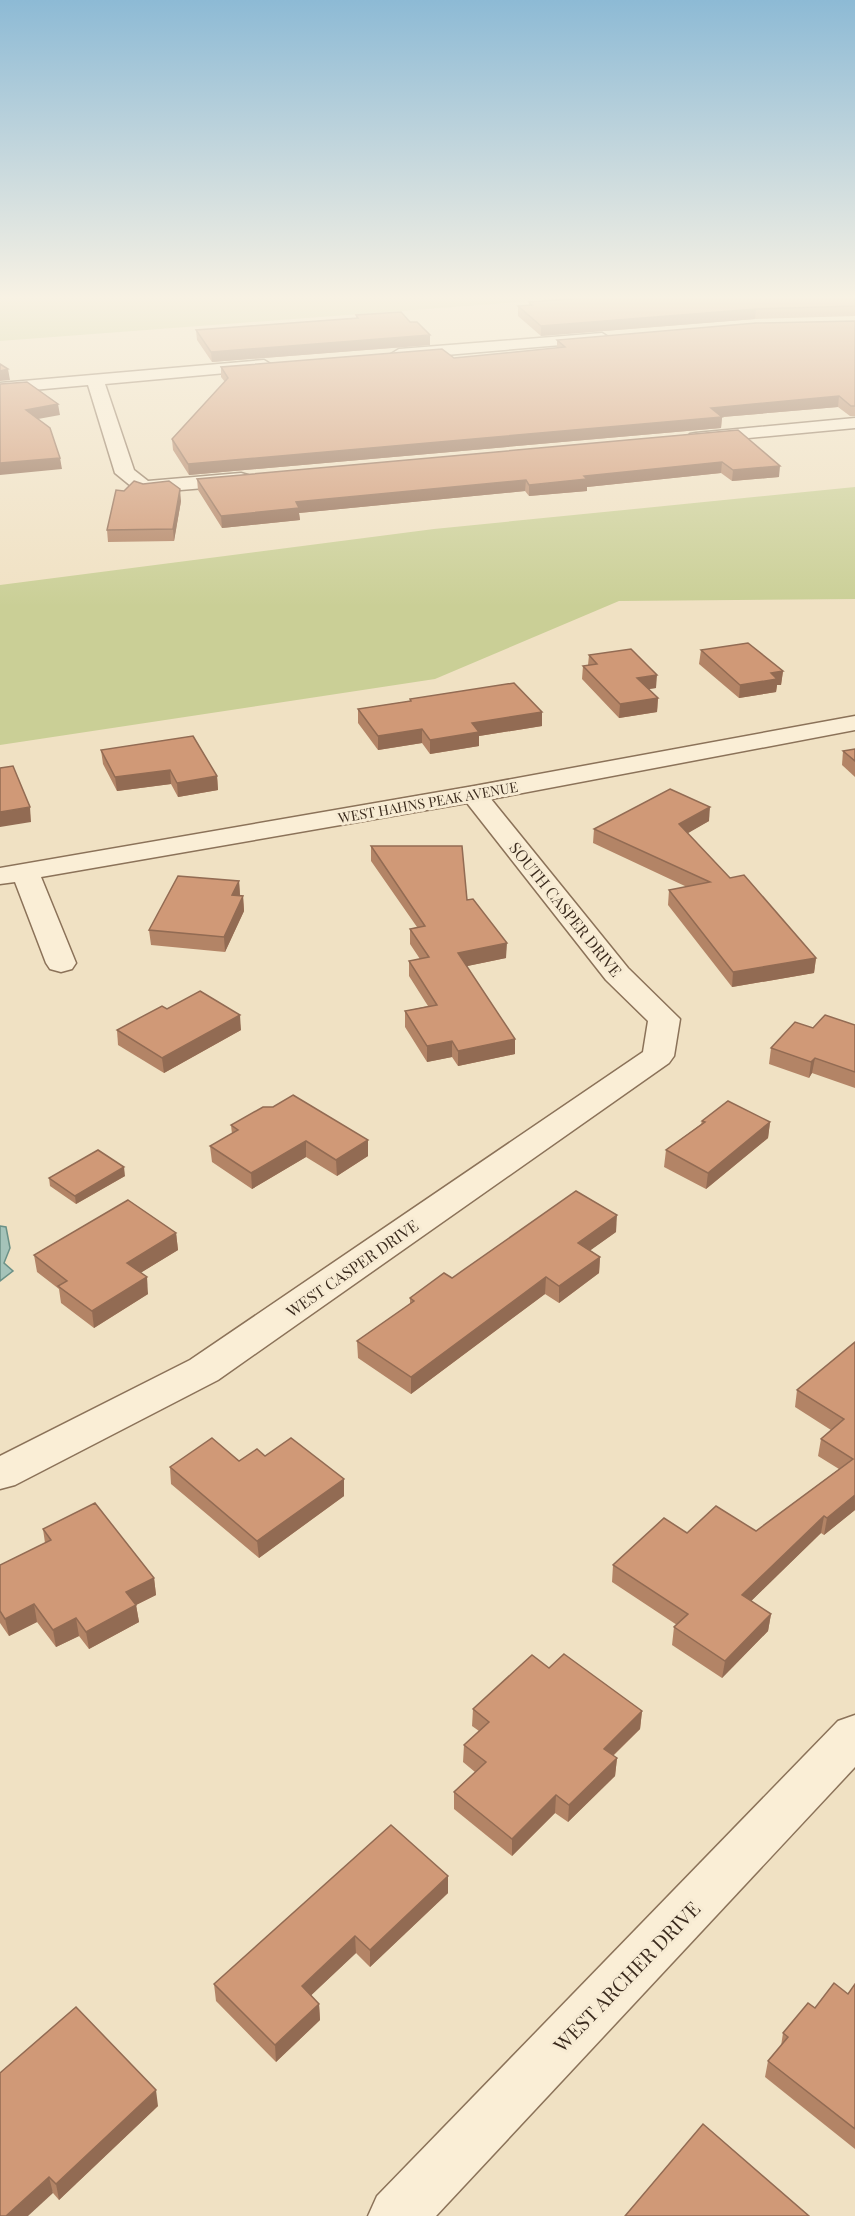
<svg xmlns="http://www.w3.org/2000/svg" width="855" height="2216" font-family="'Playfair Display',serif">
<style>
.green{fill:#cacf96}
.water{fill:#a5c3b9;stroke:#6b9187;stroke-width:1.5}
.lines{fill:none;stroke-linecap:round;stroke-linejoin:round}
.minor-casing{stroke:#8b7259;stroke-width:3}
.minor{fill:#faeed6;fill-rule:evenodd}
.wall{fill:#b38466}
.shaded-wall{fill:#926b53}
.building{fill:#d09977;stroke:#926b53;stroke-width:1.5}
.labels{text-anchor:middle;dominant-baseline:central;stroke-width:6;stroke-linejoin:round;paint-order:stroke}
.far-street-label{font-size:14px;fill:#3a2a1d;stroke:#f7ebd3}
.street-label{font-size:16px;fill:#3a2a1d;stroke:#f7ebd3}
.near-street-label{font-size:20px;fill:#3a2a1d;stroke:#f7ebd3}
</style>
<rect width="100%" height="100%" fill="#f0e1c3"/>
<g class="green">
<path d="M0,297H586L0,341Z"/>
<path d="M855,487V599L619,601L435,679L0,745V585L434,529Z"/>
</g>
<path class="water" d="M0,1226L6,1227L10,1248L4,1263L13,1271L0,1281Z"/>
<g class="lines">
<defs>
<g id="minor">
<path d="M602,333L610,338L608,341L399,359L391,354L399,349Z"/>
<path d="M264,360L272,365L270,369L105,384L134,470L148,481L241,473L248,475L251,479L248,483L241,485L144,493L137,491L115,473L88,385L0,393V383Z"/>
<path d="M855,418V428L696,443L690,442L687,438L690,434L696,433Z"/>
<path d="M855,716V730L491,799L628,968L680,1019L674,1056L669,1063L218,1380L15,1485L0,1489V1456L190,1360L643,1052L648,1021L606,980L467,803L41,877L76,963L72,969L61,972L50,969L46,963L15,882L0,884V868L474,786Z"/>
<path d="M855,1715V1767L436,2216H368L377,2196L838,1721Z"/>
</g>
</defs>
<use href="#minor" class="minor-casing"/>
<use href="#minor" class="minor"/>
</g>
<g class="wall">
<path d="M855,297V316L755,319L541,336L518,316V306L529,305V302Z"/>
<path d="M356,315L430,345L212,362L197,340L196,330L356,318Z"/>
<path d="M855,321V416H850L838,407L722,417L721,428L189,475L173,450L172,439L225,382L221,377V367L454,358L557,348V340Z"/>
<path d="M738,430L779,477L732,481L721,473L587,487V491L529,496L525,491L299,513L300,520L222,528L198,490L197,479Z"/>
<path d="M124,491L181,501L174,541L108,542L107,530Z"/>
<path d="M701,650L783,671L781,685H777L776,692L739,698L699,664Z"/>
<path d="M589,655L656,688L648,689L658,698L657,712L619,718L582,679L583,666L588,665Z"/>
<path d="M410,699L542,712V726L479,736V746L430,754L422,743L378,750L358,723V709L410,701Z"/>
<path d="M855,749V777L842,765L843,751Z"/>
<path d="M101,750L217,776L218,790L178,797L171,784L117,791L103,764Z"/>
<path d="M709,821L687,833L730,878L816,958L814,973L732,987L668,905L669,890L687,887L593,843L594,829Z"/>
<path d="M371,846L467,900L506,958L467,966L515,1054L458,1066L452,1057L427,1062L405,1027V1011L428,1006L409,976V961L420,959L410,944V929L417,927L371,861Z"/>
<path d="M239,881L240,895L243,896L244,911L225,952L151,945L149,930Z"/>
<path d="M167,1009L241,1030L164,1073L118,1045L117,1030Z"/>
<path d="M855,1025V1088L812,1073L809,1078L769,1064L771,1048Z"/>
<path d="M702,1121L770,1122L768,1138L706,1189L664,1167L666,1150L701,1124Z"/>
<path d="M231,1125L368,1140V1156L337,1176L306,1157L252,1189L212,1162L210,1146L232,1134Z"/>
<path d="M125,1176L76,1204L50,1186L49,1178Z"/>
<path d="M616,1232L590,1250L600,1257L599,1273L559,1303L545,1294L411,1394L358,1358L357,1341L410,1304V1298L452,1278Z"/>
<path d="M176,1233L178,1250L140,1273L148,1294L94,1328L61,1303L59,1289L37,1272L34,1255Z"/>
<path d="M855,1342V1510L824,1535L821,1533L751,1601L771,1614L768,1631L722,1678L672,1645L674,1627L677,1625L612,1582L613,1565L687,1533L756,1531L839,1469L818,1456L821,1439L831,1430L795,1407L797,1390Z"/>
<path d="M265,1456L344,1479V1496L259,1558L171,1484L170,1467L239,1461Z"/>
<path d="M43,1529L154,1578L156,1595L136,1605L139,1622L89,1649L79,1636L56,1647L37,1622L9,1636L0,1623V1565L45,1543Z"/>
<path d="M549,1668L642,1711L640,1729L613,1756L617,1758L615,1776L568,1822L555,1813L512,1856L454,1809V1792L475,1772L463,1762L464,1745L479,1731L472,1726L473,1709Z"/>
<path d="M448,1876V1893L370,1967L356,1953L311,1995L319,2004L320,2020L276,2062L216,2001L214,1984Z"/>
<path d="M855,1984V2149L765,2077L768,2061L781,2046L783,2033L815,2008L848,1994Z"/>
<path d="M0,2073L158,2106L59,2200L53,2193Z"/>
</g>
<g class="shaded-wall">
<path d="M756,309L755,319L541,336V326Z"/>
<path d="M430,335V345L212,362L211,352Z"/>
<path d="M8,369L10,380L0,381V371Z"/>
<path d="M839,396L838,407L722,417L721,428L189,475L188,464L711,408Z"/>
<path d="M58,404L60,415L27,421L26,410Z"/>
<path d="M60,458L62,469L0,475V463Z"/>
<path d="M722,462L721,473L587,487V491L529,496V485L584,476Z"/>
<path d="M780,466L779,477L732,481L733,470Z"/>
<path d="M526,480L525,491L299,513L300,520L222,528L221,516L296,502Z"/>
<path d="M180,489L181,501L174,541L173,529Z"/>
<path d="M783,671L781,685H777L776,692L739,698L740,685L771,673Z"/>
<path d="M657,675L656,688L636,691L637,678Z"/>
<path d="M658,698L657,712L619,718L620,704Z"/>
<path d="M542,712V726L479,736V746L430,754V740L472,723Z"/>
<path d="M422,729V743L378,750V736Z"/>
<path d="M170,770L171,784L117,791L115,777Z"/>
<path d="M217,776L218,790L178,797L177,783Z"/>
<path d="M30,807L31,822L0,827V812Z"/>
<path d="M710,807L709,821L678,839L679,824Z"/>
<path d="M239,881L240,896L232,895Z"/>
<path d="M243,896L244,911L225,952L224,937Z"/>
<path d="M507,943L506,958L458,968V953Z"/>
<path d="M816,958L814,973L732,987L733,972Z"/>
<path d="M240,1015L241,1030L164,1073L162,1058Z"/>
<path d="M515,1039V1054L458,1066V1051Z"/>
<path d="M452,1041V1057L427,1062V1046Z"/>
<path d="M815,1058L812,1073L809,1078L811,1062Z"/>
<path d="M770,1122L768,1138L706,1189L708,1173Z"/>
<path d="M368,1140V1156L337,1176L336,1160Z"/>
<path d="M306,1141V1157L252,1189L251,1173Z"/>
<path d="M124,1167L125,1176L76,1204L75,1196Z"/>
<path d="M617,1215L616,1232L577,1260L578,1243Z"/>
<path d="M176,1233L178,1250L129,1280L127,1263Z"/>
<path d="M600,1257L599,1273L559,1303V1286Z"/>
<path d="M147,1277L148,1294L94,1328L92,1311Z"/>
<path d="M546,1277L545,1294L411,1394V1377Z"/>
<path d="M344,1479V1496L259,1558L257,1541Z"/>
<path d="M855,1495V1510L824,1535L827,1518Z"/>
<path d="M824,1516L821,1533L740,1612L742,1595Z"/>
<path d="M154,1578L156,1595L136,1605L139,1622L89,1649L86,1632L126,1592Z"/>
<path d="M34,1604L37,1622L9,1636L5,1619Z"/>
<path d="M771,1614L768,1631L722,1678L725,1661Z"/>
<path d="M76,1618L79,1636L56,1647L53,1630Z"/>
<path d="M642,1711L640,1729L602,1766L604,1749Z"/>
<path d="M617,1758L615,1776L568,1822L569,1805Z"/>
<path d="M556,1795L555,1813L512,1856V1839Z"/>
<path d="M448,1876V1893L370,1967V1950Z"/>
<path d="M355,1936L356,1953L303,2003L302,1986Z"/>
<path d="M319,2004L320,2020L276,2062L275,2045Z"/>
<path d="M156,2090L158,2106L59,2200L56,2184Z"/>
<path d="M49,2177L53,2193L28,2216H6Z"/>
</g>
<g class="building">
<path d="M596,297H855V306L756,309L541,326L518,306L532,305L529,302Z"/>
<path d="M401,312L410,322H417L430,335L211,352L196,330L358,318L356,315Z"/>
<path d="M855,321V406H851L839,396L711,408L722,417L188,464L172,439L228,378L221,367L442,349L454,358L565,347L557,340L756,323Z"/>
<path d="M0,364L8,369L0,371Z"/>
<path d="M27,382L58,404L26,410L50,428L60,458L0,463V384Z"/>
<path d="M738,430L780,466L733,470L722,462L584,476L587,479L529,485L526,480L296,502L299,508L221,516L197,479Z"/>
<path d="M134,481L143,484L169,481L180,489L173,529L107,530L116,490L124,491Z"/>
<path d="M748,643L783,671L771,673L777,679L740,685L701,650Z"/>
<path d="M631,649L657,675L637,678L658,698L620,704L583,666L597,664L589,655Z"/>
<path d="M514,683L542,712L472,723L479,732L430,740L422,729L378,736L358,709L411,701L410,699Z"/>
<path d="M193,736L217,776L177,783L170,770L115,777L101,750Z"/>
<path d="M855,749V761L843,751Z"/>
<path d="M13,766L30,807L0,812V768Z"/>
<path d="M670,789L710,807L679,824L730,878L744,875L816,958L733,972L669,890L710,882L594,829Z"/>
<path d="M371,846H462L467,900L473,899L507,943L458,953L515,1039L458,1051L452,1041L427,1046L405,1011L437,1005L409,961L429,957L410,929L425,926Z"/>
<path d="M178,876L239,881L232,895L243,896L224,937L149,930Z"/>
<path d="M200,991L240,1015L162,1058L117,1030L162,1006L167,1009Z"/>
<path d="M825,1015L855,1025V1072L815,1058L811,1062L771,1048L795,1022L813,1028Z"/>
<path d="M293,1095L368,1140L336,1160L306,1141L251,1173L210,1146L238,1130L231,1125L263,1107H273Z"/>
<path d="M728,1101L770,1122L708,1173L666,1150L705,1122L702,1121Z"/>
<path d="M98,1150L124,1167L75,1196L49,1178Z"/>
<path d="M576,1191L617,1215L578,1243L600,1257L559,1286L546,1277L411,1377L357,1341L414,1301L410,1298L444,1273L452,1278Z"/>
<path d="M128,1200L176,1233L127,1263L147,1277L92,1311L58,1286L67,1281L34,1255Z"/>
<path d="M855,1342V1495L827,1518L824,1516L742,1595L771,1614L725,1661L674,1627L688,1614L613,1565L664,1518L687,1533L716,1506L756,1531L853,1459L821,1439L844,1419L797,1390Z"/>
<path d="M212,1438L239,1461L257,1449L265,1456L291,1438L344,1479L257,1541L170,1467Z"/>
<path d="M95,1503L154,1578L126,1592L136,1605L86,1632L76,1618L53,1630L34,1604L5,1619L0,1611V1565L51,1540L43,1529Z"/>
<path d="M564,1654L642,1711L604,1749L617,1758L569,1805L556,1795L512,1839L454,1792L486,1762L464,1745L489,1722L473,1709L532,1655L549,1668Z"/>
<path d="M391,1825L448,1876L370,1950L355,1936L302,1986L319,2004L275,2045L214,1984Z"/>
<path d="M834,1983L848,1994L855,1984V2129L768,2061L788,2037L783,2033L808,2003L815,2008Z"/>
<path d="M76,2007L156,2090L56,2184L49,2177L6,2216H0V2073Z"/>
<path d="M703,2124L809,2216H625Z"/>
</g>
<linearGradient id="sky" x2="0" y2="1"><stop stop-color="#8dbad5"/><stop offset="0.49" stop-color="#f8f2e4"/><stop offset="1" stop-color="#f8f2e4" stop-opacity="0"/></linearGradient>
<rect width="855" height="607" fill="url(#sky)"/>
<g class="labels">
<g class="far-street-label">
<text transform="translate(428 802) rotate(-10)">WEST HAHNS PEAK AVENUE</text>
</g>
<g class="street-label">
<text transform="translate(566 909) rotate(51)">SOUTH CASPER DRIVE</text>
<text transform="translate(352 1268) rotate(-35)">WEST CASPER DRIVE</text>
</g>
<g class="near-street-label">
<text transform="translate(626 1976) rotate(-46)">WEST ARCHER DRIVE</text>
</g>
</g>
</svg>
